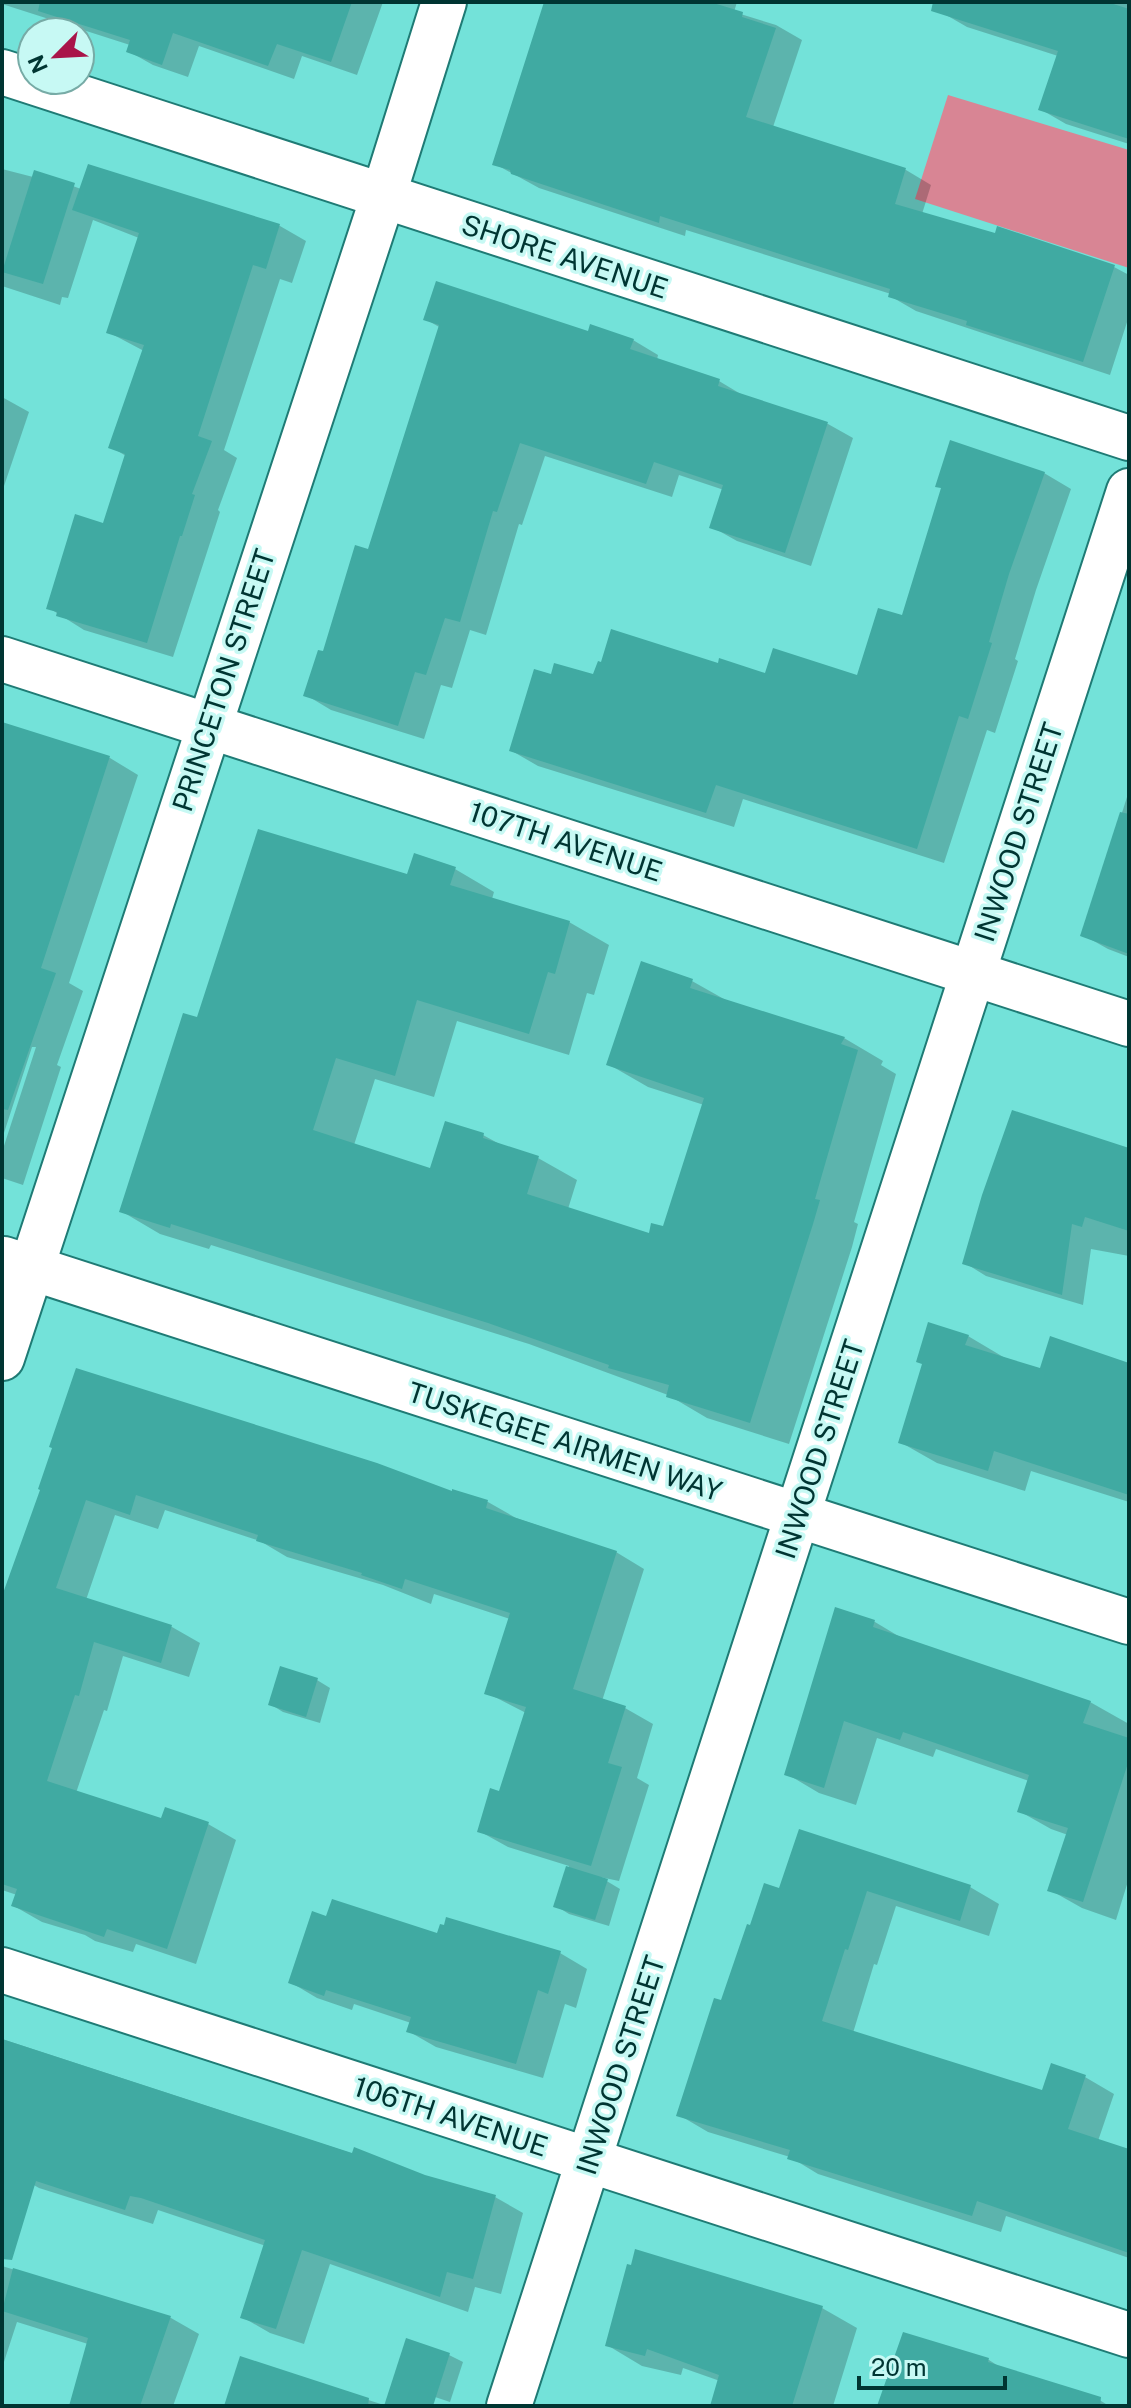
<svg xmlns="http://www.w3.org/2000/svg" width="1131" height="2408" font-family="'Public Sans',sans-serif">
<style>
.green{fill:#d88594}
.shadow{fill:#0003}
.building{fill:#40aaa2}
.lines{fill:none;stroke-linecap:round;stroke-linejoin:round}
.street-casing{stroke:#1f7b75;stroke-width:48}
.street{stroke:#fff;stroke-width:44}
.labels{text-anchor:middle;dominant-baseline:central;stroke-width:7;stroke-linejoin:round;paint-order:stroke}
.street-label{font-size:28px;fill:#003532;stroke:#c7f9f4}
</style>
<rect width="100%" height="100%" fill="#73e2d9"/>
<path class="green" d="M948,95L1129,150V268L915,199Z"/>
<g class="shadow">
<path d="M2,2H383L357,75L302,56L294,79L199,46L188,77L153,65L128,51L130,45L2,4Z"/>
<path d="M546,2H737L734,12L776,25L802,40L773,127L906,170L931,185L922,214L1114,267L1129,275V316L1110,375L916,311L890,296L891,294L686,230L685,236L539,188L495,164Z"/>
<path d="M941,2H1129V144L1066,124L1040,109L1058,56L967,27L941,12Z"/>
<path d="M89,167L280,226L306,241L292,283L280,279L224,450L237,458L218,510L220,512L173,657L84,630L49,608L104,526L126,456L111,447L144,351L108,332L139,238L93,220L68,298L62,297L60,305L2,286V169L37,178L43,175L81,189Z"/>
<path d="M425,319L589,333L633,340L658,355L657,360L719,381L744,396L828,424L853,438L811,566L737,541L712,527L724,490L679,475L672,497L545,456L522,525L519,524L486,635L470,630L452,688L441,685L424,739L331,710L306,695L370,552L441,328Z"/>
<path d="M2,397L29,412L2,492Z"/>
<path d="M1044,473L1071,489L1036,590L1015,659L1018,661L995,733L987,730L944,863L743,799L734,827L538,766L512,751L552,676H595L719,665L766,676L858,677L904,618Z"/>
<path d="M2,724L110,758L138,775L69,983L83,991L57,1065L61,1067L23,1185L2,1178V1152L36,1047H32L2,1139Z"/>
<path d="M1127,797L1129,798V957L1108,949L1083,935Z"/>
<path d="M455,869L494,892L492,899L569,922L609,945L594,995L587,993L569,1055L457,1021L434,1097L375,1079L354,1145L431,1170L483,1135L505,1147L538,1158L577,1180L568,1209L650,1236L664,1228L704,1105L648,1087L608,1064L692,981L731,1003L844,1038L883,1061L881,1065L896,1074L854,1222L858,1224L852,1247L789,1444L707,1418L668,1395L529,1344L211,1245L209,1249L160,1234L121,1211L199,1020L408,876Z"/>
<path d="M1129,1150V1256L1091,1249L1083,1305L986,1276L965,1263Z"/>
<path d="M968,1336L1005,1358L1041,1370L1129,1365V1502L1031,1471L1025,1491L937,1463L900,1442Z"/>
<path d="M42,1489L453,1494L454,1491L488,1502L516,1518L616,1552L644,1569L602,1701L625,1708L653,1724L637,1778L649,1785L619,1881L600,1877L620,1889L609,1926L569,1914L556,1906L569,1866L508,1847L479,1831L501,1794L526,1713L487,1693L510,1619L434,1594L431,1604L383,1585L287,1557L260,1541L165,1510L158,1529L115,1515L86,1600L172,1627L200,1643L189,1677L123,1656L107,1711L104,1710L76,1793L162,1820L208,1824L236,1840L196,1964L136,1944L133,1952L95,1941L85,1935L42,1922L14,1906L17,1895L2,1890V1609Z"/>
<path d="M836,1610L875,1622L905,1640L1090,1702L1129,1724V1878L1116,1920L1082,1908L1050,1890L1068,1835L1051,1829L1019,1811L1029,1781L936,1749L933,1757L877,1738L856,1805L819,1793L787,1774Z"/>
<path d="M317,1680L330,1688L320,1723L283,1712L270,1704Z"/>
<path d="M800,1831L970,1887L999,1904L989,1936L896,1906L877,1965L874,1964L853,2033L1043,2093L1085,2077L1114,2094L1098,2141L1129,2152V2258L1006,2216L1001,2232L818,2174L790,2157L708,2132L679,2115L751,1927L780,1891Z"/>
<path d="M327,1918L438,1935L445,1928L560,1953L587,1969L576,2008L565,2004L543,2078L436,2047L408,2031L411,2023L354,2004L352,2010L317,1998L290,1982Z"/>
<path d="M2,2039L424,2177L495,2197L523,2213L501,2294L475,2287L468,2312L330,2264L304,2344L270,2333L242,2317L266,2246L158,2210L153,2224L39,2188L11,2172L2,2153Z"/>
<path d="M2,2266L171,2318L199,2334L173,2406H71L88,2344L17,2322L2,2368Z"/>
<path d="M822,2308L857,2328L833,2406H712L720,2381L683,2368L681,2375L642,2366L607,2345Z"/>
<path d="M904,2335L989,2360L1003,2369L1098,2399L1109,2406H880Z"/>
<path d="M449,2355L463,2362L450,2402L408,2388Z"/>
<path d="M241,2359L387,2406H226Z"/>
</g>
<g class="building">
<path d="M40,2H352L331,62L277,44L268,66L173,33L162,65L126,52L130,40L38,11Z"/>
<path d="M544,2H710L743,12L742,17L776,28L746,117L906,168L895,204L995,233L997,226L1115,265L1083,362L966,325L967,321L888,297L890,289L660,216L659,223L511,174L510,170L492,165Z"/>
<path d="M933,2H1107L1129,9V139L1038,110L1058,51L931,11Z"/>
<path d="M88,164L280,224L266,269L253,265L198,436L212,441L192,494L195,495L182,536H180L147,643L56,616L57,612L46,609L75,514L103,523L125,454L108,448L144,345L106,333L139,233L72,210Z"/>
<path d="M34,170L75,183L43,284L2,272Z"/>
<path d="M436,281L588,331L590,324L634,339L630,349L720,379L718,386L828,422L785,553L709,528L723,485L654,462L646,484L520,443L497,512L493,511L460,622L445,618L426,675L415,672L398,726L303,696L318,650L323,651L355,545L368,549L439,325L423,320Z"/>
<path d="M950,440L1045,472L1009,574L989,642L992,643L968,719L959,716L917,849L716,785L706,813L509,751L534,669L551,674L554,663L593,674L598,661L601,662L611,629L718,663L719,658L765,673L773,648L857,675L878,608L902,615L941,488L935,487Z"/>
<path d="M2,722L110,756L41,968L56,973L8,1110L2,1109Z"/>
<path d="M1120,812L1129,814V954L1080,936Z"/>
<path d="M258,829L407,874L414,853L456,867L450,885L570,921L555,974L548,972L529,1034L417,1000L395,1076L336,1058L313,1130L430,1168L445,1121L484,1133L483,1138L539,1156L527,1194L649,1233L651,1223L663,1226L704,1098L606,1065L641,961L693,979L690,988L845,1037L841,1044L858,1050L815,1199L820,1200L813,1224L750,1423L666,1397L669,1385L608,1368L609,1365L488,1323L171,1224L170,1228L119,1212L183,1013L197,1017Z"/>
<path d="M1012,1110L1129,1148V1231L1085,1217L1082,1227L1072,1224L1062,1295L962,1264L982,1195Z"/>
<path d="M928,1322L969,1335L965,1345L1040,1368L1050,1336L1129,1363V1495L994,1451L988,1471L898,1443L922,1364L916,1362Z"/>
<path d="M76,1368L377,1463L452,1491V1489L488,1500L486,1508L617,1551L573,1689L626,1706L608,1763L622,1767L591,1866L477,1832L490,1788L499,1791L526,1707L484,1694L510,1613L405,1579L402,1589L361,1575L362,1573L256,1541L258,1535L136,1495L130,1515L86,1500L56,1588L172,1625L161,1663L94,1642L79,1696L75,1695L47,1781L161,1818L165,1807L209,1822L167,1949L107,1929L104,1937L11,1906L17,1889L2,1884V1596L40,1490L38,1489L52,1448L49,1447Z"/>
<path d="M835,1607L875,1620L873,1627L1091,1701L1083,1723L1129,1738V1760L1083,1902L1047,1891L1068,1828L1017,1812L1029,1775L903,1732L900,1740L844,1721L824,1788L784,1775Z"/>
<path d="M280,1666L318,1678L306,1717L268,1705Z"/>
<path d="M799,1829L971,1885L960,1921L867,1891L848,1950L845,1949L822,2021L1042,2090L1051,2063L1086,2075L1068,2129L1129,2149V2253L977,2201L972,2216L787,2159L790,2150L676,2116L714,1998L721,2000L747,1924L750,1925L764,1883L779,1888Z"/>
<path d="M566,1866L608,1879L595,1920L553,1907Z"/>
<path d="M332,1899L437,1933L440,1924L444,1925L446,1917L561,1951L548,1994L538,1990L516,2064L406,2032L411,2017L326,1990L324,1996L288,1983L312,1911L326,1916Z"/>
<path d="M2,2039L352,2153L354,2147L425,2175L496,2195L473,2279L447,2272L440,2297L302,2250L276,2329L240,2318L265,2240L141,2198L130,2196L125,2210L36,2181L12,2260L2,2259Z"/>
<path d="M635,2249L823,2306L792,2406H710L719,2375L647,2349L645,2356L605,2346L627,2264L631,2265Z"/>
<path d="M13,2268L171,2316L140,2406H69L88,2338L2,2311Z"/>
<path d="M903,2332L989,2358L988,2362L1101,2397L1100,2406H877Z"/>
<path d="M406,2338L450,2353L433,2406H384Z"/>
<path d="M240,2356L369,2398L368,2406H224Z"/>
</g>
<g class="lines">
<defs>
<g id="street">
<path d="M2,72L1129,438"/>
<path d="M2,659L1129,1024"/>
<path d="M4,1259L1129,1622"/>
<path d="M2,1358L383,197L444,2"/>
<path d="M2,1970L1129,2335"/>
<path d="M509,2406L1129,491"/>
</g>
</defs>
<use href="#street" class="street-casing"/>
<use href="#street" class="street"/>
</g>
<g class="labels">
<g class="street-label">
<text transform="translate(565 256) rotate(18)">SHORE AVENUE</text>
<text transform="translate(223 680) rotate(-72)">PRINCETON STREET</text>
<text transform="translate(1018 832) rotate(-72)">INWOOD STREET</text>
<text transform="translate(566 841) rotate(18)">107TH AVENUE</text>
<text transform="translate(565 1441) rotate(18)">TUSKEGEE AIRMEN WAY</text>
<text transform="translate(819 1449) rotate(-72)">INWOOD STREET</text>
<text transform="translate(620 2065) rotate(-72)">INWOOD STREET</text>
<text transform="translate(451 2116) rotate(18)">106TH AVENUE</text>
</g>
</g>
<rect width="1131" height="2408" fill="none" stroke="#003532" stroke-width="8"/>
<g transform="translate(56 56) rotate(246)"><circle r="38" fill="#c7f9f4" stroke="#77aba6" stroke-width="2"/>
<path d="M0-6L14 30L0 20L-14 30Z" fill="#a91549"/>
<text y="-12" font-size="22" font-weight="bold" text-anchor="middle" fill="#003532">N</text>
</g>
<path d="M859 2376v12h146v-12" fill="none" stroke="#003532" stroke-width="4"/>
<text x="871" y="2376" font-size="24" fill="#003532" stroke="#c7f9f4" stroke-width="6" paint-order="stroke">20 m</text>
</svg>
